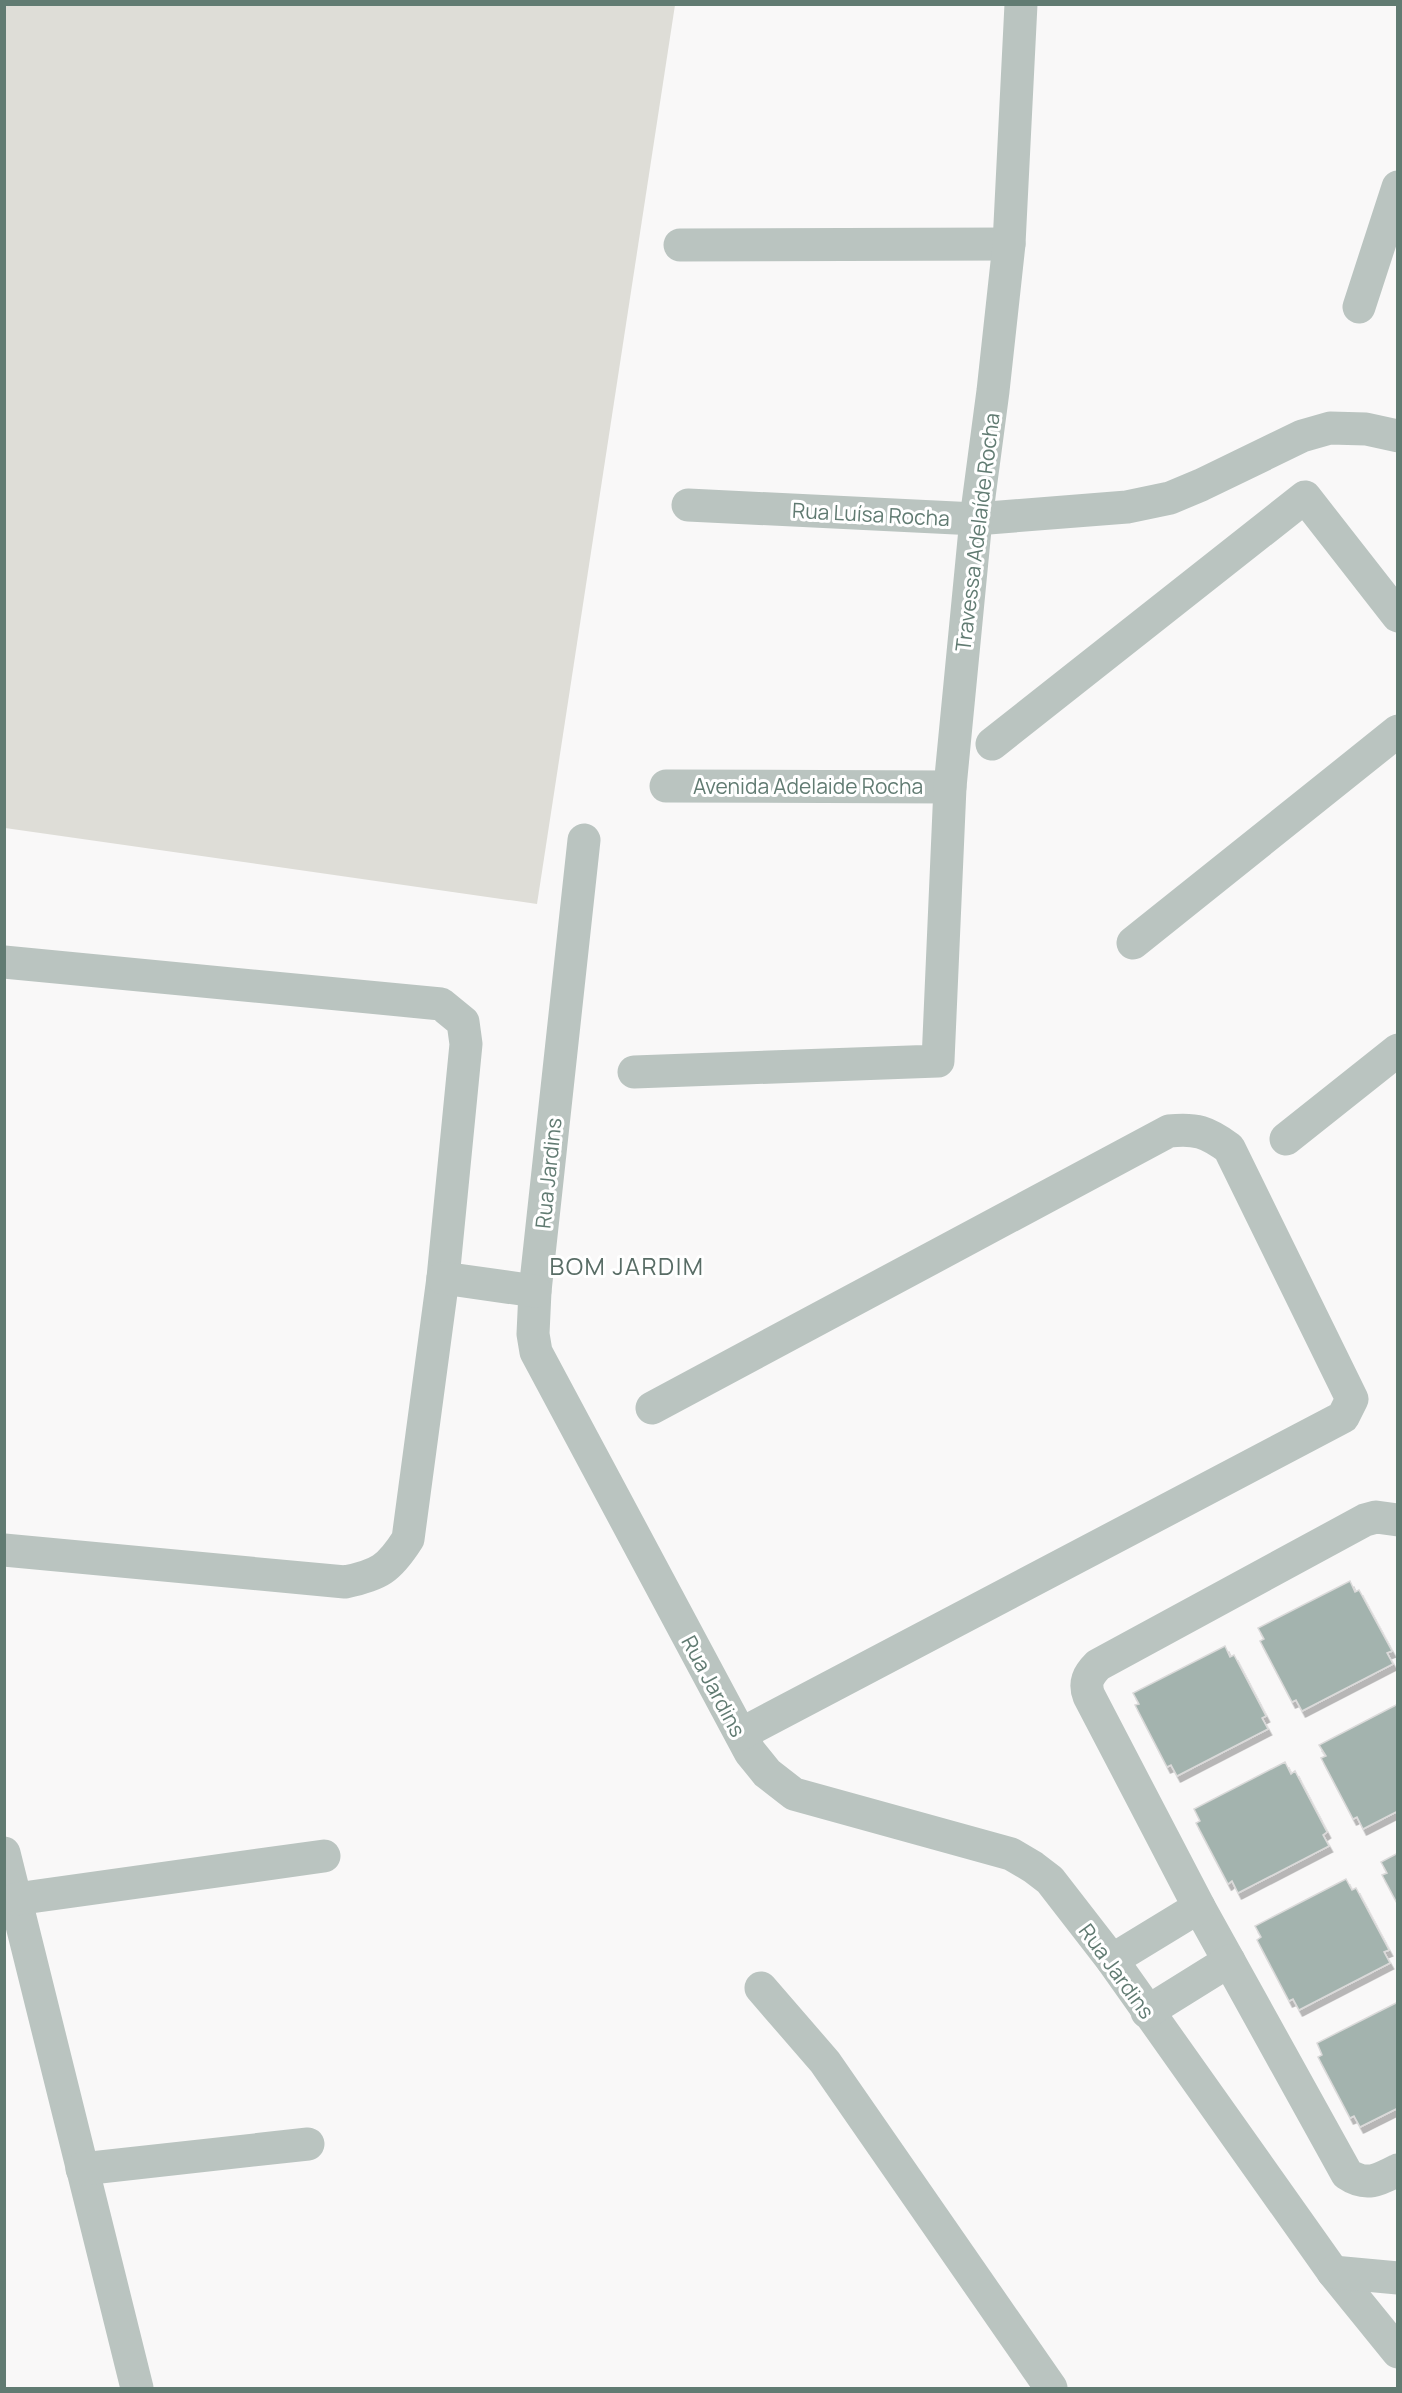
<svg xmlns="http://www.w3.org/2000/svg" width="1402" height="2393" font-family="Manrope,sans-serif">
<style>
.green{fill:#deddd7}
.building{fill:#a3b3ae;stroke:#dbdada;stroke-width:1.5;filter:url(#shadow)}
.lines{fill:none;stroke-linecap:round;stroke-linejoin:round}
.minor{stroke:#bac4c0;stroke-width:33}
.labels{text-anchor:middle;dominant-baseline:central;stroke-width:6;stroke-linejoin:round;paint-order:stroke}
.street-label{font-size:21px;fill:#617b72;stroke:#fff}
.quarter-label{font-size:24px;letter-spacing:1.5px;fill:#586c65;stroke:#fff}
</style>
<defs>
<filter id="shadow"><feDropShadow dx="3.5" dy="6" stdDeviation="0" flood-color="#0004"/></filter>
</defs>
<rect width="100%" height="100%" fill="#f9f8f8"/>
<path class="green" d="M5,4L675,5L537,904L5,828Z"/>
<g class="building">
<path d="M1350,1581L1355,1592L1359,1590L1392,1651L1387,1653L1393,1664L1302,1711L1296,1700L1292,1702L1260,1641L1264,1639L1258,1628Z"/>
<path d="M1225,1646L1230,1657L1234,1655L1266,1716L1262,1718L1268,1729L1177,1776L1171,1765L1167,1767L1135,1705L1139,1704L1133,1693Z"/>
<path d="M1398,1704V1811L1363,1829L1357,1817L1353,1819L1321,1758L1326,1756L1319,1745Z"/>
<path d="M1285,1762L1291,1774L1295,1771L1327,1832L1323,1835L1329,1846L1238,1893L1232,1881L1228,1884L1196,1823L1200,1821L1194,1809Z"/>
<path d="M1398,1853V1905L1382,1875L1387,1873L1381,1862Z"/>
<path d="M1346,1879L1352,1890L1356,1888L1389,1950L1384,1952L1390,1963L1299,2010L1293,1999L1289,2001L1257,1940L1261,1937L1255,1926Z"/>
<path d="M1398,2002V2108L1360,2127L1354,2116L1350,2118L1318,2057L1322,2055L1317,2043Z"/>
</g>
<g class="lines">
<g class="minor">
<path d="M680,245L1009,244"/>
<path d="M1359,307L1398,187"/>
<path d="M688,505L976,519L1127,507L1170,498L1201,485L1302,436L1330,428L1366,429L1398,436"/>
<path d="M992,744L1305,497L1398,616"/>
<path d="M666,786L950,787"/>
<path d="M584,840L535,1291L533,1334L536,1352L750,1752L767,1773L794,1794L1011,1854L1033,1867L1050,1880L1112,1960L1333,2272L1398,2352"/>
<path d="M1133,943L1398,731"/>
<path d="M4,962L441,1004L463,1022L466,1044L443,1278L408,1539C389,1569 379,1575 345,1582L4,1550"/>
<path d="M634,1072L938,1061L950,787L976,519L993,391L1009,244L1021,4"/>
<path d="M1286,1139L1398,1050"/>
<path d="M443,1278L535,1291"/>
<path d="M652,1408L1169,1131C1196,1128 1207,1132 1229,1148L1352,1399L1343,1417L741,1734"/>
<path d="M4,1853L137,2388"/>
<path d="M16,1899L324,1856"/>
<path d="M1199,1907L1229,1961"/>
<path d="M1112,1960L1199,1907L1089,1696C1084,1683 1088,1675 1098,1665L1365,1520L1376,1517L1398,1520"/>
<path d="M761,1988L825,2062L1051,2388"/>
<path d="M1147,2012L1229,1961L1347,2174C1366,2187 1379,2180 1398,2170"/>
<path d="M82,2169L308,2144"/>
<path d="M1333,2272L1398,2278"/>
</g>
</g>
<g class="labels">
<g class="street-label">
<text transform="translate(871 514) rotate(3)">Rua Luísa Rocha</text>
<text transform="translate(977 532) rotate(-83)">Travessa Adelaíde Rocha</text>
<text x="808" y="786">Avenida Adelaide Rocha</text>
<text transform="translate(548 1173) rotate(-84)">Rua Jardins</text>
<text transform="translate(714 1686) rotate(62)">Rua Jardins</text>
<text transform="translate(1117 1971) rotate(54)">Rua Jardins</text>
</g>
<g class="quarter-label">
<text x="627" y="1265">BOM JARDIM</text>
</g>
</g>
<rect width="1402" height="2393" fill="none" stroke="#617b72" stroke-width="12"/>
</svg>
